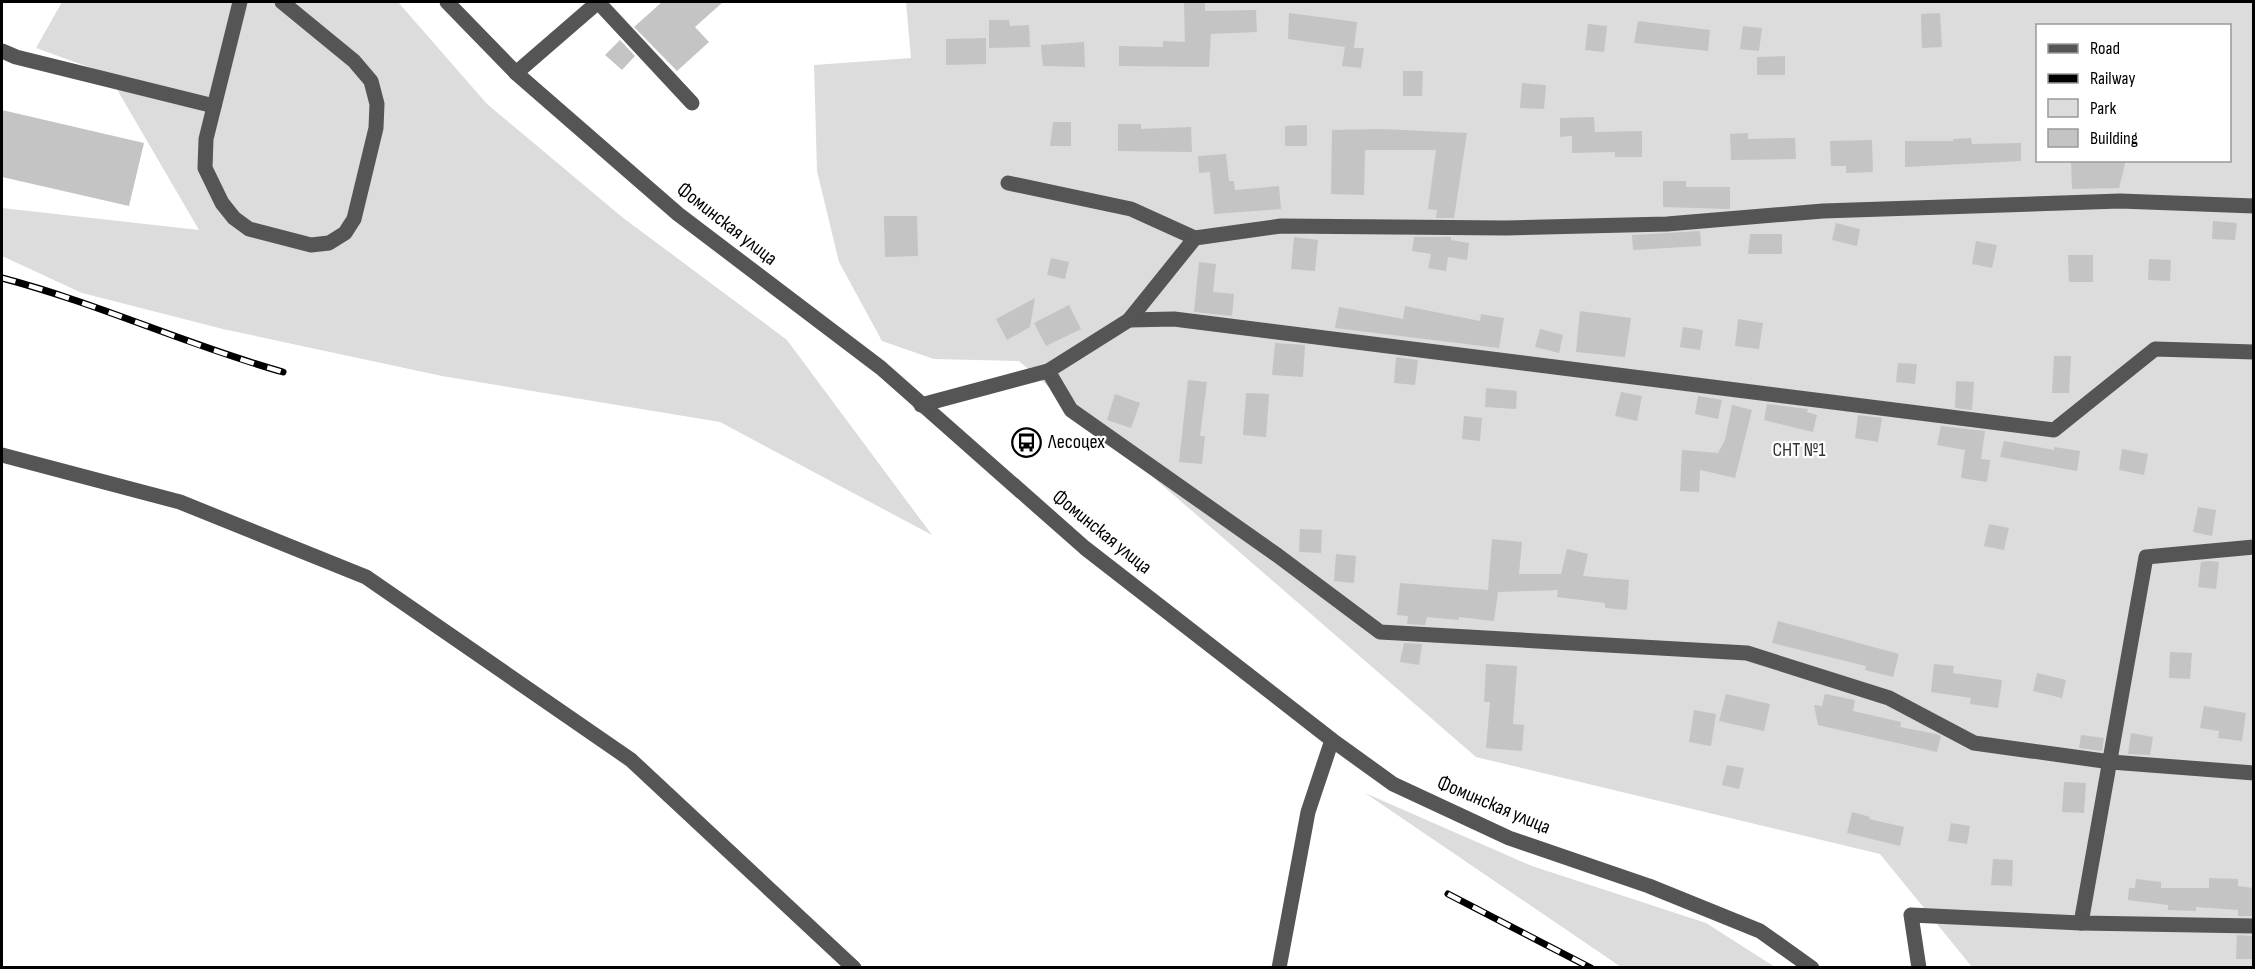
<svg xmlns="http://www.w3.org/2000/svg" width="2255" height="969" font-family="'Sofia Sans Condensed',sans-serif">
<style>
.green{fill:#dcdcdc;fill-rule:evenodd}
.building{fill:#c4c4c4}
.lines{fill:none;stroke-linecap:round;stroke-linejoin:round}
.minor{stroke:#555;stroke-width:15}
.rail-casing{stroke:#000;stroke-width:7}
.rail{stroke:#fff;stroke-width:4.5;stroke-dasharray:14;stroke-linecap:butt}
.labels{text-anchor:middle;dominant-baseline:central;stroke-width:4.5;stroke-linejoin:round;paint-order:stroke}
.street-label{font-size:20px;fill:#000;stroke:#fff}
.poi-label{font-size:20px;fill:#000;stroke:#fff;text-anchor:start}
.park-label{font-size:20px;fill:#333;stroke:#fff}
</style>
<rect width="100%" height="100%" fill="#fff"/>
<g class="green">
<path d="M62,2H398L487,104L622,217L787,340L932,535L720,422L442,376L223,329L82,293L2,256V208L199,230L108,74L36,48Z"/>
<path d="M906,2H2253V967H1972L1880,854L1476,757L1019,361L934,359L882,341L839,262L817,171L814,65L911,58ZM2038,26H2230V160H2038Z"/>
<path d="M1365,793L1532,866L1706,923L1775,967H1621Z"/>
</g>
<g class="building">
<path d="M662,2H723L695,27L709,42L677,71L634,27Z"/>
<path d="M1184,2H1205V11L1256,10L1257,32L1211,34L1209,67L1119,66V46L1163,47V41L1185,42Z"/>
<path d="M1289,13L1357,22L1354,48H1364L1361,68L1342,66L1345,47L1288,39Z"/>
<path d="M1940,13L1942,47L1922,48L1921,14Z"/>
<path d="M989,20H1009L1010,26L1029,25L1030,47L989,48Z"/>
<path d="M1638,21L1710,30L1708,51L1634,43Z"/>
<path d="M1588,24L1607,26L1604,52L1585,50Z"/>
<path d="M1743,26L1762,28L1759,51L1740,49Z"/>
<path d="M986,38V64L946,65V39Z"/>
<path d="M620,40L635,56L622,70L605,55Z"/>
<path d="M1084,42L1085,67L1043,66L1041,45Z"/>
<path d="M1785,56V75H1757V57Z"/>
<path d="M1403,71H1423L1422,96H1403Z"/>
<path d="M1522,83L1546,85L1544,109L1520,108Z"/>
<path d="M2,110L144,143L129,206L2,177Z"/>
<path d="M1594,117L1595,132L1642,131V157H1615V152L1572,153V136L1560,137V118Z"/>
<path d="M1053,122H1071V146H1050Z"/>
<path d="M1118,124H1141V129L1191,127L1192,152L1118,151Z"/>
<path d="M1307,125V146H1285V126Z"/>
<path d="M1381,129L1467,133L1454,218H1436L1437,210L1428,209L1436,150H1365L1364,195L1331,194L1332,130Z"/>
<path d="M1748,133V139L1795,138L1796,159L1731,160L1730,134Z"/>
<path d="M1971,138L1972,144L2021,143V161L1905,167V141H1953V139Z"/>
<path d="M1872,140L1873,172L1846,173V166H1831L1830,141Z"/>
<path d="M1226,154L1229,181H1234L1235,190L1279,186L1281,209L1214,214L1210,172L1199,173L1198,156Z"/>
<path d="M2071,160H2126L2119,188L2072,189Z"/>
<path d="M1663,181H1686V187H1730V209L1663,207Z"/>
<path d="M884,216H917L918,256L885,257Z"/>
<path d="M2213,221L2237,223L2235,240L2212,239Z"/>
<path d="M1836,223L1860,229L1857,246L1832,240Z"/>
<path d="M1700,231L1701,246L1633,250L1632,235Z"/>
<path d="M1750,234H1782V254H1748Z"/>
<path d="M1294,237L1318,240L1315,271L1291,269Z"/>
<path d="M1414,237H1451V240L1469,243L1467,260L1448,257L1446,271L1428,268L1431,254L1412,251Z"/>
<path d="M1976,241L1997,245L1992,268L1972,264Z"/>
<path d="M2068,255H2093V282H2069Z"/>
<path d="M1051,258L1069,262L1065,279L1047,275Z"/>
<path d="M2149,259L2171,260L2170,281L2148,280Z"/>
<path d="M1199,262L1216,264L1213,292L1234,294L1232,316L1194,312Z"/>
<path d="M1035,298L1030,327L1007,340L996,319Z"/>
<path d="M1069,305L1081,329L1046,346L1034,323Z"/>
<path d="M1405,306L1480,321L1481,314L1504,318L1499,348L1335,328L1339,307L1403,319Z"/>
<path d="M1580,311L1631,318L1625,357L1576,352Z"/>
<path d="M1738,319L1763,323L1759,349L1735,346Z"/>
<path d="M1683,327L1703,330L1700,350L1680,347Z"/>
<path d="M1540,329L1563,335L1559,353L1535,347Z"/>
<path d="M1275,343L1305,345L1303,377L1272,375Z"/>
<path d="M2054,356H2071L2069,393H2052Z"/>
<path d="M1396,357L1418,360L1415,385L1394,383Z"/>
<path d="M1898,363L1917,364L1915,384L1896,382Z"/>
<path d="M1188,380L1207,382L1200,436H1205L1202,464L1179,462Z"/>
<path d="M1956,381L1974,382L1972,410L1955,408Z"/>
<path d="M1486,388L1517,391L1516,409L1485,407Z"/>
<path d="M1621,392L1642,396L1637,421L1615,416Z"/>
<path d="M1246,393L1269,394L1266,437L1243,435Z"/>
<path d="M1115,394L1140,403L1131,428L1107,420Z"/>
<path d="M1698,396L1722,400L1718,419L1695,414Z"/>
<path d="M1767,404L1808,409L1807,412L1817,415L1813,432L1764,420Z"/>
<path d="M1732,405L1752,410L1735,478L1700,470L1699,492L1680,491L1682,450L1718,453L1725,440Z"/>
<path d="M1858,415L1882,418L1878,442L1855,438Z"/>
<path d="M1464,416L1482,418L1480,441L1462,439Z"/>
<path d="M1941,426L1985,431L1981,459L1990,460L1987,482L1961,478L1965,450L1937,445Z"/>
<path d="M2004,441L2054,450V447L2080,451L2077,471L2000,457Z"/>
<path d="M2122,449L2148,454L2144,475L2119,470Z"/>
<path d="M2198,507L2216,510L2212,536L2193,532Z"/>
<path d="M1989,524L2009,528L2004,550L1984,546Z"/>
<path d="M1300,529L1322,530L1321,553L1299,552Z"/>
<path d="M1492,539L1522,542L1519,574H1561L1567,549L1588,554L1583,576L1629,580L1627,610L1605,608V603L1557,597L1558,590L1498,592L1494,621L1459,617V620L1427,617L1425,625L1407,624L1408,616L1397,615L1400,583L1488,590Z"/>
<path d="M1336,554L1356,556L1354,583L1334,581Z"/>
<path d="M2209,561L2219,562L2216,589L2198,587L2201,562Z"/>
<path d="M1778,621L1899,654L1893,677L1865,670L1866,666L1772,643Z"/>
<path d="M1404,643L1422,644L1419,665L1400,662Z"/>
<path d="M2170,652L2192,653L2190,679L2169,678Z"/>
<path d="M1486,664L1517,666L1513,724L1524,725L1522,751L1486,748L1490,702H1484Z"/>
<path d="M1934,664L1954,666L1953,673L2002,680L1998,708L1970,704L1971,698L1931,692Z"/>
<path d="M2037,673L2066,680L2062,698L2033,691Z"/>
<path d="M1726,694L1770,704L1764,731L1719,721Z"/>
<path d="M1825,694L1855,700L1853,711L1901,722L1900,727L1936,734L1941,736L1937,752L1818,725L1814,705L1822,706Z"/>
<path d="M2204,706L2246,713L2242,741L2218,738L2219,731L2200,728Z"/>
<path d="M1694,710L1716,714L1711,746L1689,742Z"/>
<path d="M2131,733L2153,737L2150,755L2128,754Z"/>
<path d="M2081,735L2104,738L2102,751L2079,748Z"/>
<path d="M1727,765L1744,768L1739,789L1722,785Z"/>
<path d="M2064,782L2086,783L2084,813L2062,812Z"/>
<path d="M1852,812L1870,817L1869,819L1904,827L1900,846L1847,833Z"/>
<path d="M1951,823L1970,826L1967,844L1948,841Z"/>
<path d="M1993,859L2013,860L2012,886L1991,885Z"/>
<path d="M2209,878L2238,879V886L2253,888V916H2238V910L2196,907V911L2168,910V905L2128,900L2129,888H2135L2136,879L2161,882V888H2209Z"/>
<path d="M2237,935L2253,936V959H2236Z"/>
</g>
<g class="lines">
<g class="minor">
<path d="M240,2L206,139L205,168L222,203L234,218L249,229L311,245L329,243L345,233L354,219L376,128L377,104L371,81L354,61L282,2"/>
<path d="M447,2L516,73L678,214L881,368L1085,548L1332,740L1393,784L1509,838L1649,886L1760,931L1812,968"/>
<path d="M598,2L692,103"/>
<path d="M2,51L16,57L214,106"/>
<path d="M516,73L598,2"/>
<path d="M1008,183L1131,209L1195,238"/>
<path d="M1129,320L1174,319L2054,430L2155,349L2254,352"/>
<path d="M1048,371L1071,410L1277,555L1380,632L1747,653L1889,698L1974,743L2111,762L2254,773"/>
<path d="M921,405L1048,371L1129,320L1195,238L1281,226L1506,228L1667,224L1823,211L2120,201L2254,206"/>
<path d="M2,455L180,502L366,577L631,760L854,968"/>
<path d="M2081,923L2146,557L2254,547"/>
<path d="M1279,968L1308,812L1332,740"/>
<path d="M1919,968L1911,915L2081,923L2254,926"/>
</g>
<defs>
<g id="rail">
<path d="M2,278C97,303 187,345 283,372"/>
<path d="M1448,894L1591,968"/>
</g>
</defs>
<use href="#rail" class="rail-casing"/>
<use href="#rail" class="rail"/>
</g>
<defs>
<symbol id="bus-ring" viewBox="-11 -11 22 22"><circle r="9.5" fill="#fff" stroke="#000" stroke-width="1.5"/><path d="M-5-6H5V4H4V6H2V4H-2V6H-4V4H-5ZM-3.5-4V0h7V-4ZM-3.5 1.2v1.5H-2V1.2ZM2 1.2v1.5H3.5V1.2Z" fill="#000"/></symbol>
</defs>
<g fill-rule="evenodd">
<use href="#bus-ring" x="1010" y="426" width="33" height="33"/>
</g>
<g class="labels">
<g class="street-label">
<text transform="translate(727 224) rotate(38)">Фоминская улица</text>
<text transform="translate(1102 532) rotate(39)">Фоминская улица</text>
<text transform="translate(1494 805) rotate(23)">Фоминская улица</text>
</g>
<g class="poi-label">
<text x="1048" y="442">Лесоцех</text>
</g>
<g class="park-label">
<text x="1799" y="450">СНТ №1</text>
</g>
</g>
<rect width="2255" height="969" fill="none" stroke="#000000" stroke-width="6"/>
<rect x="2036" y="24" width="195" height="138" fill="#ffffff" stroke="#999999" stroke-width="1.5"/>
<rect x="2048" y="44" width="30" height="9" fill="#555555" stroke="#999999" stroke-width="1.5"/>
<text x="2090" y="54" font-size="18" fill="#000000">Road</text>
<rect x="2048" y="74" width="30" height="9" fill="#000000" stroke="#999999" stroke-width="1.5"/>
<text x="2090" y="84" font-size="18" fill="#000000">Railway</text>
<rect x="2048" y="99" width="30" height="18" fill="#dcdcdc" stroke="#999999" stroke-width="1.5"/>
<text x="2090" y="114" font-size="18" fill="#000000">Park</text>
<rect x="2048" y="129" width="30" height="18" fill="#c4c4c4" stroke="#999999" stroke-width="1.5"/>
<text x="2090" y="144" font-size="18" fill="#000000">Building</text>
</svg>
